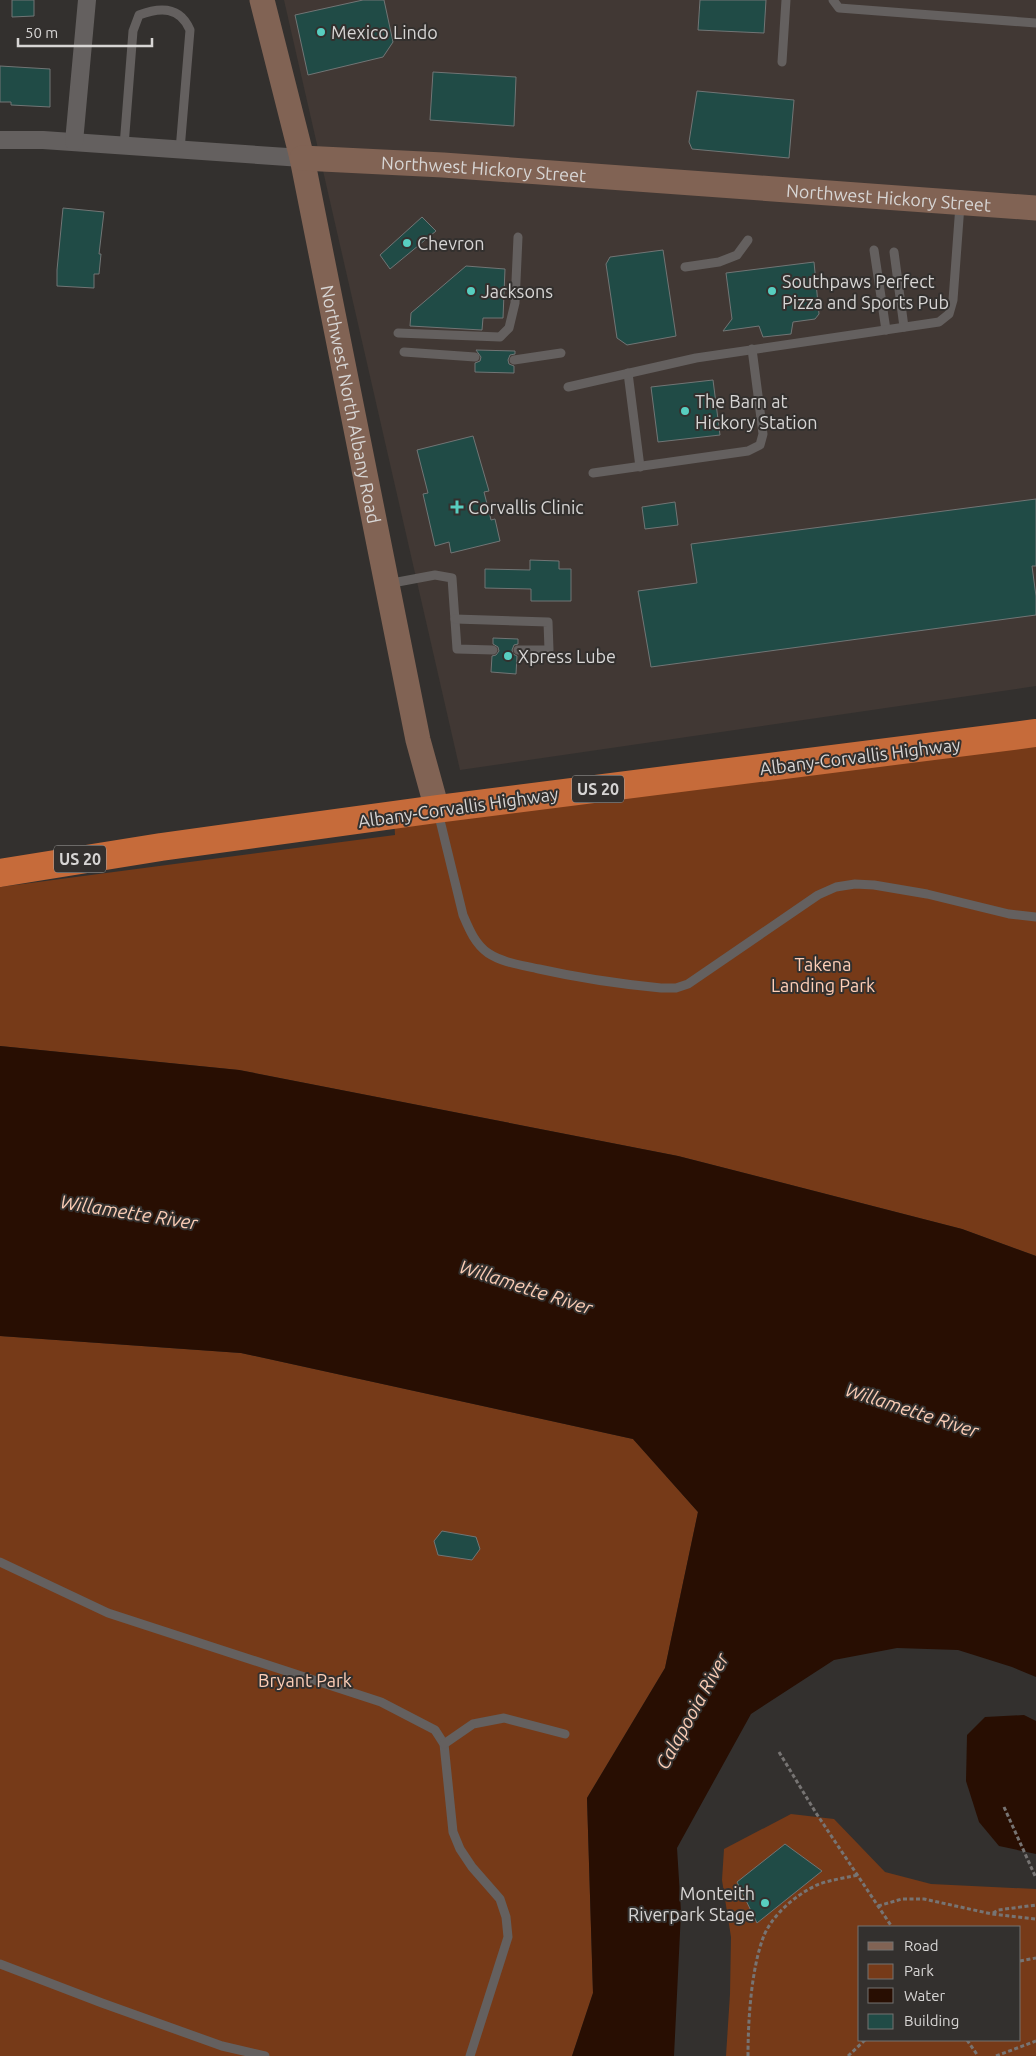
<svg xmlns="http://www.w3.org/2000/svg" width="1036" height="2056" font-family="Ubuntu,sans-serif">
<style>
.built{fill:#413834}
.green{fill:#763a18;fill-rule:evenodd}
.water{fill:#280e02}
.building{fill:#204b46;stroke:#717575}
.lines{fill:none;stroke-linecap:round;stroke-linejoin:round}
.path{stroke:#777473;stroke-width:3;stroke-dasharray:4 2.5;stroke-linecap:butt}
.lane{stroke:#64605f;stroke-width:9}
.street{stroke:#64605f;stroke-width:18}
.secondary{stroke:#816354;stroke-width:25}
.highway{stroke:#c66b3a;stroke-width:28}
.poi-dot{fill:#58cec0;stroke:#33302e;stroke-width:2}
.labels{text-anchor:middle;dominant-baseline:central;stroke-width:4;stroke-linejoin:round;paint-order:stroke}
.shield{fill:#33302e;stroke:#a6a4a2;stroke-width:1}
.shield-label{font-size:16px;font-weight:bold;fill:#d7d5d4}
.poi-label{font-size:18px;fill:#d7d5d4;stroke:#33302e;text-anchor:start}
.street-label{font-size:18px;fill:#d7d5d4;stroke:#33302e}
.park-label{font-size:18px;fill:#fecfb8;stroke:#33302e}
.water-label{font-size:19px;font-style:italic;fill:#faccb5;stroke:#33302e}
</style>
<rect width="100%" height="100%" fill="#33302e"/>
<path class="built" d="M284,0H1036V686L460,770Z"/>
<g class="green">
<path d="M1036,733V1256L962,1229L678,1156L239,1070L0,1046V887L395,835L394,815Z"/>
<path d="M0,1336L241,1353L633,1439L698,1512L665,1668L587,1798L593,1993L572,2056H0Z"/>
<path d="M791,1814L834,1819L885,1872L931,1884L1036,1889V2056H726L730,1994L731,1937L722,1880L724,1849ZM860,1927H1020V2040H860Z"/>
</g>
<g class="water">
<path d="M0,1046L239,1070L678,1156L962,1229L1036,1256V1677L1012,1667L958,1650L897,1648L834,1660L751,1714L677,1848L681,1912L674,2056H572L593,1993L587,1798L665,1668L698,1512L633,1439L241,1353L0,1336Z"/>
<path d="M1024,1715L1036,1721V1854L999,1846L979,1822L966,1781L967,1735L985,1717Z"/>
</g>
<g class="building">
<path d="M12,0H34V16L12,17Z"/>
<path d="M363,0H384L393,42L383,57L308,75L295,15Z"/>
<path d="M700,0H766L764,33L698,30Z"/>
<path d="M0,66L50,69V107L11,105V102H0Z"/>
<path d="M433,72L516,77L514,126L430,120Z"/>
<path d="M697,91L794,100L789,158L692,149L689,142Z"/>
<path d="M63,208L104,212L99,254H101L99,274H94V288L57,286V270Z"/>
<path d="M422,217L436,231L390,269L380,255Z"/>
<path d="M663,250L676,336L627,345L617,338L606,264L610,257Z"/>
<path d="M814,262L819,314L815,319L793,322L791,334L763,337L759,326L723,331L732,319L726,273Z"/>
<path d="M466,266L505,269L503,318H483L482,330L410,326L411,313Z"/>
<path d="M476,350L515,351V354L510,355L508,360L509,364L514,366V373L475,372V363L480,361L481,357Z"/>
<path d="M713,380L720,435L658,442L651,387Z"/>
<path d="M473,436L489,491L484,492L491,520L495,519L500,541L451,553L449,542L435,546L423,494L428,493L417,450Z"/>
<path d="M1036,499V566H1032L1036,596V615L651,667L638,591L697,583L691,544Z"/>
<path d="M675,502L678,525L645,529L642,507Z"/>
<path d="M530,560L559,561V569H571V601H531V589L485,588V569L530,570Z"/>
<path d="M493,638L518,639V644L514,645L512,650L513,654L517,656L516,674L491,672L492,656L496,655L499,651L498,647L493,644Z"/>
<path d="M442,1531L476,1537L480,1549L472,1560L438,1555L434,1541Z"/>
<path d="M785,1844L822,1871L757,1923L737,1882Z"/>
</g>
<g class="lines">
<g class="path">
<path d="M779,1752L816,1813L892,1927"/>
<path d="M1004,1807L1036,1878"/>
<path d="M878,1906L902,1899H924L992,1914L1036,1919"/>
<path d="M993,1913L998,1910L1036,1905"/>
<path d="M1020,1961L1036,1958"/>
<path d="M967,2040L978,2056"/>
<path d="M748,2056C748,2021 751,1971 763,1938C771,1916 795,1895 817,1885C829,1880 845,1878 858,1875"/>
<path d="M848,2056L865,2040"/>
<path d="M996,2056L1036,2041"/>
</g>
<g class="lane">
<path d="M833,0L839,8L1036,23"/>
<path d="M782,62L786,0"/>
<path d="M124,146L133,31L139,15C160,7 180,6 190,30L180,150"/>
<path d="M874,250L886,330"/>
<path d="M894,252L904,327"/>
<path d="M685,267L719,262L737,255L748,240"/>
<path d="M398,333L500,337L509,328L515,303L518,237"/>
<path d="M404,352L475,357"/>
<path d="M514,360L561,353"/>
<path d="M628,373L640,467"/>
<path d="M568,387L696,358L939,322L949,314L953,300L960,205"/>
<path d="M593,473L748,451L760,445L763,434L752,349"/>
<path d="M387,584L435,575L452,578L457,649L493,650"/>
<path d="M455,619L548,622L549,650H518"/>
<path d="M438,812L463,915C469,929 475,944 488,953C503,963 522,965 539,969C579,978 620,984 661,988H676L688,984L818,895L836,887L855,884L874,885L927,894L1009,914L1036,917"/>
<path d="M0,1562L108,1613L381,1702L435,1730L444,1744L453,1832L460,1849L472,1867L500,1899L506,1917L508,1937L470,2056"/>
<path d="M444,1744L473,1724L504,1718L565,1734"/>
<path d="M0,1964L102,2003L222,2046L265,2056"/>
</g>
<g class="street">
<path d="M0,140H43L302,158"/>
<path d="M74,142L87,0"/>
</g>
<g class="secondary">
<path id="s1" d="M262,0L302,158L418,740L437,809"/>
<path id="s2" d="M302,158L443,165L1036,208"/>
</g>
<path class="highway" d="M0,873L161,847L437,809L1036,733"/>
</g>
<g class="poi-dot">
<circle cx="321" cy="32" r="5"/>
<circle cx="407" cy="243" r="5"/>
<circle cx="471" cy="291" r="5"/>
<circle cx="772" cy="291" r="5"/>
<circle cx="685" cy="411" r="5"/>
<path d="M454.5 499.5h5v5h5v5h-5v5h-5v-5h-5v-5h5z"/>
<circle cx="508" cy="656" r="5"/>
<circle cx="765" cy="1903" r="5"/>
</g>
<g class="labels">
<g class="shield">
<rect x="572" y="775.5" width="52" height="27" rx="4"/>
<rect x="54" y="845.5" width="52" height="27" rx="4"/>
</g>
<g class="shield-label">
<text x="598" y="789">US 20</text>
<text x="80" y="859">US 20</text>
</g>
<g class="poi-label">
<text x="331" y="32">Mexico Lindo</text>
<text x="417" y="243">Chevron</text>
<text x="782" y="281">Southpaws Perfect<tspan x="782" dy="21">Pizza and Sports Pub</tspan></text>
<text x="481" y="291">Jacksons</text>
<text x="695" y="401">The Barn at<tspan x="695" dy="21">Hickory Station</tspan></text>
<text x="468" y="507">Corvallis Clinic</text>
<text x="518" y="656">Xpress Lube</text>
<text x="755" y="1893" text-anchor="end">Monteith<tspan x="755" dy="21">Riverpark Stage</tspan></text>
</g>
<g class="street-label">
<text stroke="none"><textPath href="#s2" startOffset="182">Northwest Hickory Street</textPath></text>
<text stroke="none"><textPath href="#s2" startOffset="588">Northwest Hickory Street</textPath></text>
<text stroke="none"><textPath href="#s1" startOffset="414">Northwest North Albany Road</textPath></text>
<text transform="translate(860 756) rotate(-7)">Albany-Corvallis Highway</text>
<text transform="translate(458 807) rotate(-8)">Albany-Corvallis Highway</text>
</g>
<g class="park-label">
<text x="823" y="964">Takena<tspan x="823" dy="21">Landing Park</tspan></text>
<text x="305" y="1680">Bryant Park</text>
</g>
<g class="water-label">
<text transform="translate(129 1212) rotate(9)">Willamette River</text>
<text transform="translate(526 1287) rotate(18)">Willamette River</text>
<text transform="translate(912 1410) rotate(18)">Willamette River</text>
<text transform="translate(692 1711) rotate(-61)">Calapooia River</text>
</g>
</g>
<rect x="858" y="1926" width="162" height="115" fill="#33302e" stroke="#757270"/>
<rect x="868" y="1942" width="25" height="8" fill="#816354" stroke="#757270"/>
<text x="904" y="1951" font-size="15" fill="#d7d5d4">Road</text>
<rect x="868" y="1964" width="25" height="15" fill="#763a18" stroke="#757270"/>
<text x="904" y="1976" font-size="15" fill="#d7d5d4">Park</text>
<rect x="868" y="1988" width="25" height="15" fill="#280e02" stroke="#757270"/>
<text x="904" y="2001" font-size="15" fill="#d7d5d4">Water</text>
<rect x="868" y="2014" width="25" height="15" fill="#204b46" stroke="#757270"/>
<text x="904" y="2026" font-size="15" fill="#d7d5d4">Building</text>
<path d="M18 38v8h134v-8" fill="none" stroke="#d7d5d4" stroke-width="2.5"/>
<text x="25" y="38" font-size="15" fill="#d7d5d4" stroke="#33302e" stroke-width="4" paint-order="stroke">50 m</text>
</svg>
